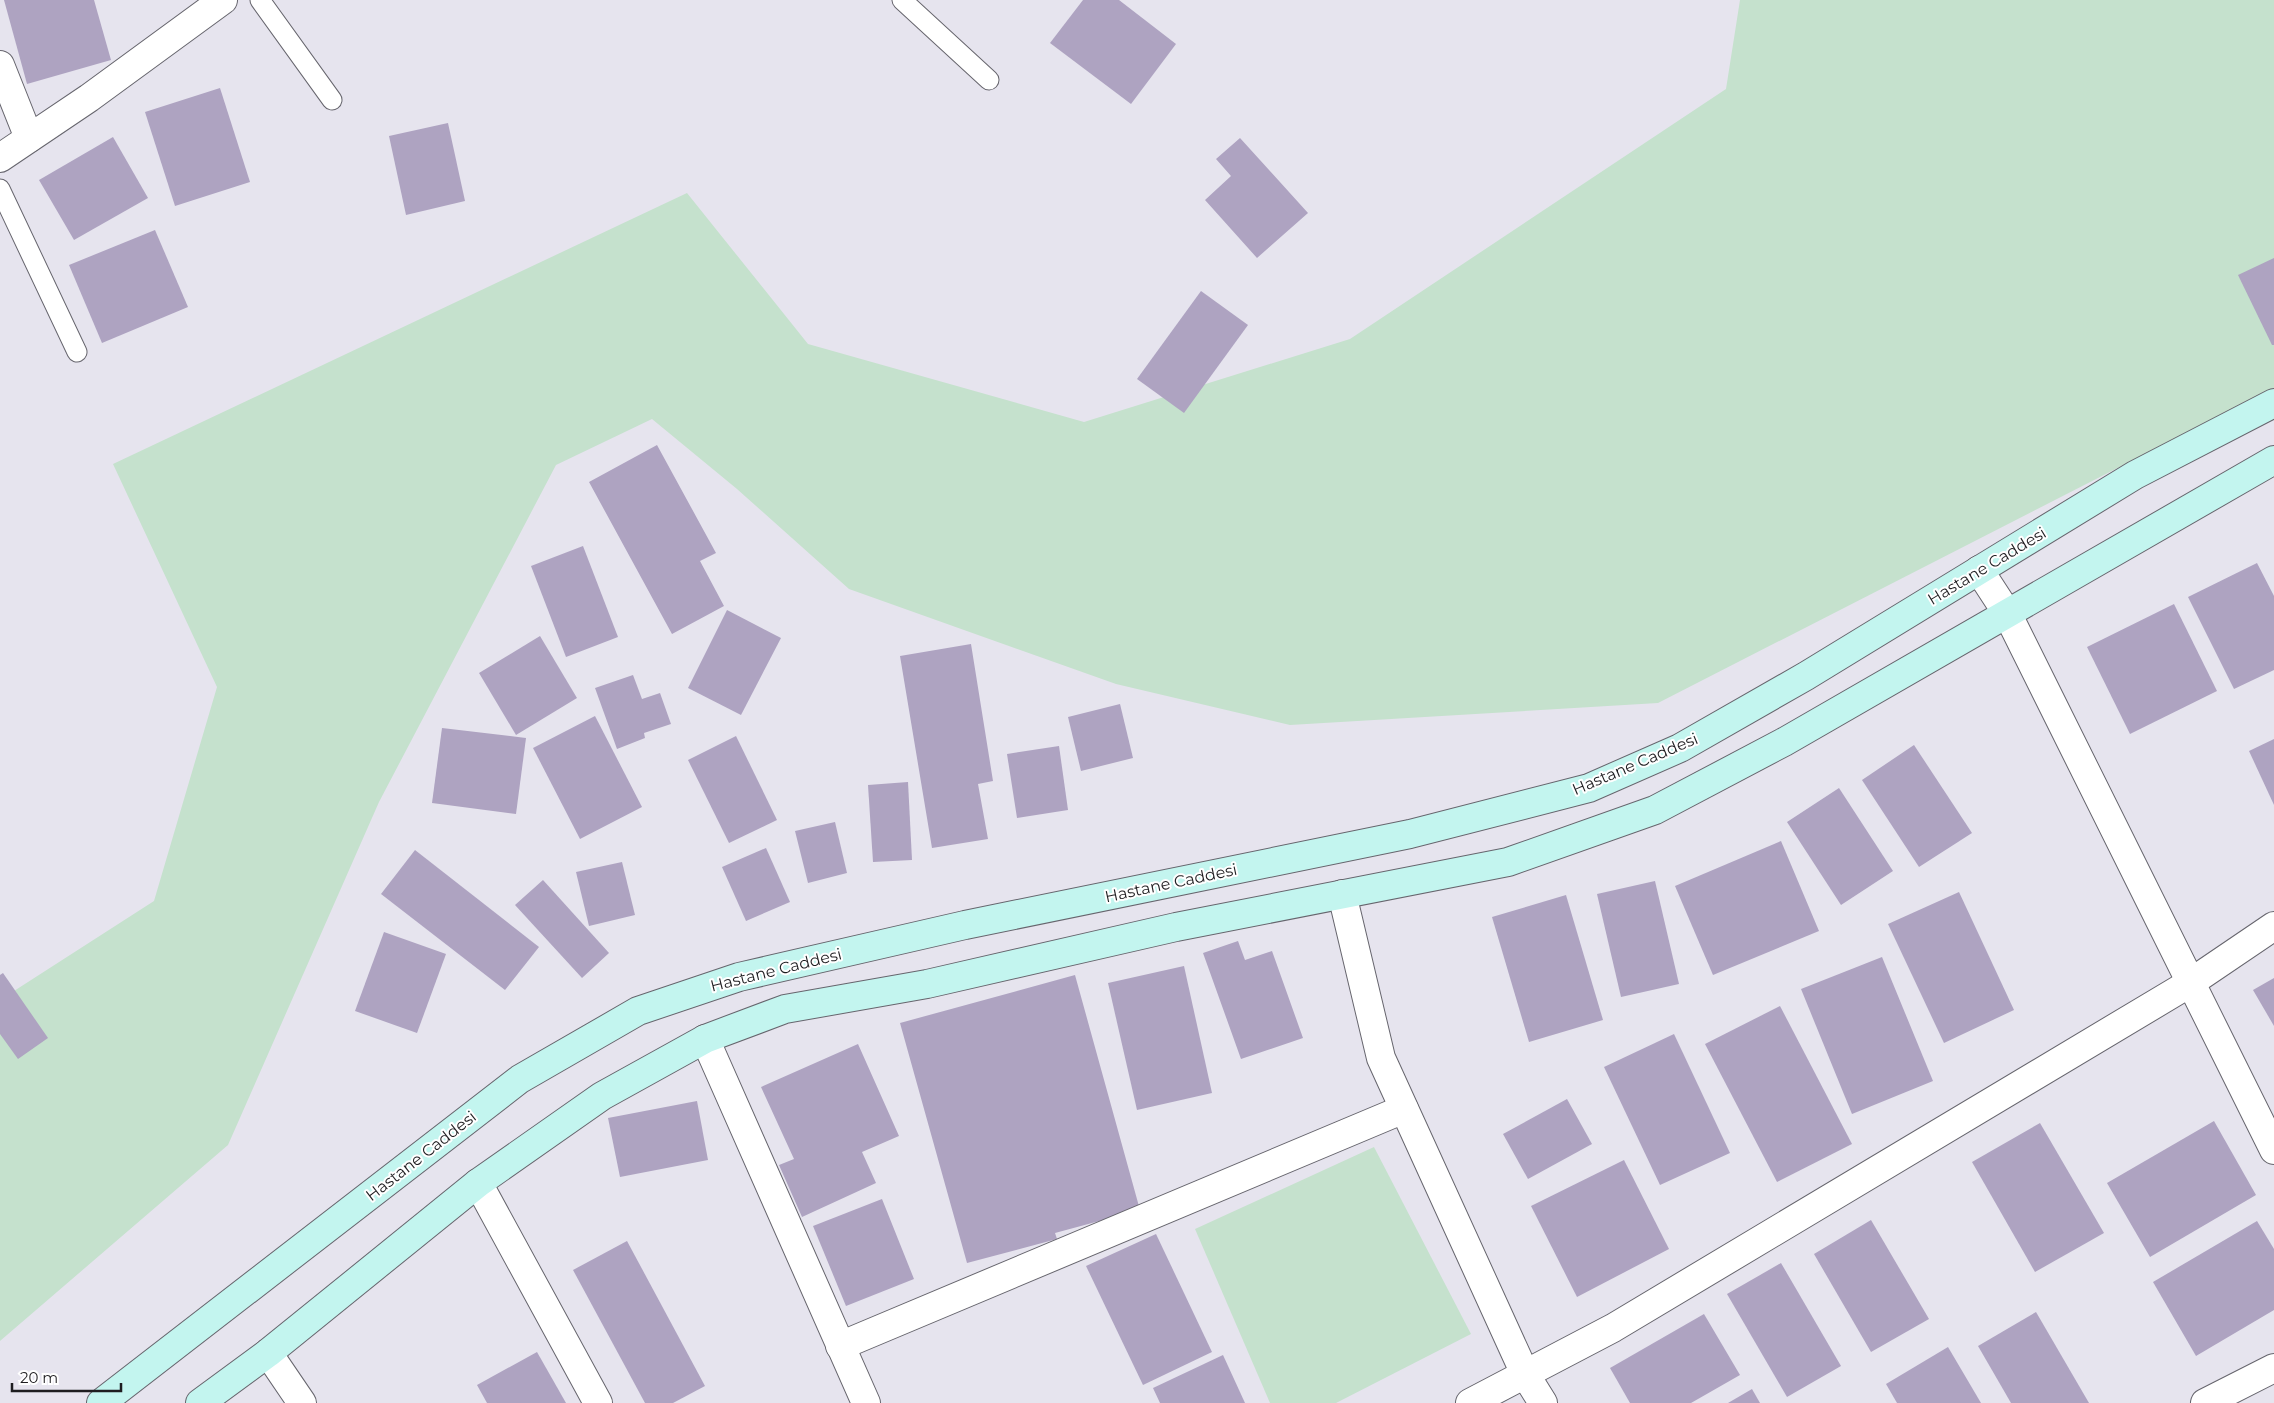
<svg xmlns="http://www.w3.org/2000/svg" width="2274" height="1403" font-family="Montserrat,sans-serif">
<style>
.green{fill:#c5e1cd}
.building{fill:#aea3c1}
.lines{fill:none;stroke-linecap:round;stroke-linejoin:round}
.lane-casing{stroke:#66656d;stroke-width:21}
.street-casing{stroke:#66656d;stroke-width:30}
.secondary-casing{stroke:#66656d;stroke-width:30}
.lane{stroke:#fff;stroke-width:19}
.street{stroke:#fff;stroke-width:28}
.secondary{stroke:#c3f5ef;stroke-width:28}
.labels{text-anchor:middle;dominant-baseline:central;stroke-width:4;stroke-linejoin:round;paint-order:stroke}
.street-label{font-size:16px;fill:#1e1d20;stroke:#fff}
</style>
<rect width="100%" height="100%" fill="#e6e4ee"/>
<g class="green">
<path d="M1740,0H2274V388L1658,703L1290,725L1116,684L849,589L737,489L652,419L556,465L379,802L228,1145L0,1341V1000L154,901L217,687L113,464L687,193L808,344L1084,422L1350,339L1726,89Z"/>
<path d="M1374,1147L1471,1334L1336,1403H1270L1195,1229Z"/>
</g>
<g class="building">
<path d="M4,0H94L111,60L27,84Z"/>
<path d="M1083,0H1119L1176,44L1131,104L1050,43Z"/>
<path d="M220,88L250,182L175,206L145,112Z"/>
<path d="M448,123L465,201L406,215L389,136Z"/>
<path d="M113,137L148,198L74,240L39,180Z"/>
<path d="M1240,138L1308,213L1257,258L1205,200L1231,176L1216,159Z"/>
<path d="M155,230L188,307L102,343L69,265Z"/>
<path d="M2274,258V345H2272L2238,275Z"/>
<path d="M1201,291L1248,325L1184,413L1137,379Z"/>
<path d="M657,445L716,553L700,561L724,606L672,634L589,482Z"/>
<path d="M583,546L618,637L566,657L531,566Z"/>
<path d="M2257,563L2274,596V670L2234,689L2188,597Z"/>
<path d="M2174,604L2217,691L2130,734L2087,647Z"/>
<path d="M727,610L781,638L741,715L688,688Z"/>
<path d="M540,636L577,698L516,735L479,673Z"/>
<path d="M971,644L993,781L978,784L988,839L932,848L900,656Z"/>
<path d="M633,675L642,699L660,693L671,724L644,733L645,738L617,749L595,688Z"/>
<path d="M1120,704L1133,758L1081,771L1068,717Z"/>
<path d="M595,716L642,807L580,839L533,748Z"/>
<path d="M442,728L526,738L516,814L432,803Z"/>
<path d="M736,736L777,820L729,843L688,760Z"/>
<path d="M2274,739V805L2249,751Z"/>
<path d="M1914,745L1972,833L1919,867L1862,780Z"/>
<path d="M1059,746L1068,810L1017,818L1007,754Z"/>
<path d="M908,782L912,860L873,862L868,785Z"/>
<path d="M1839,788L1893,871L1841,905L1787,822Z"/>
<path d="M835,822L847,873L808,883L795,831Z"/>
<path d="M1781,841L1819,931L1713,975L1675,886Z"/>
<path d="M766,848L790,902L746,921L722,867Z"/>
<path d="M415,850L539,947L505,990L381,894Z"/>
<path d="M622,862L635,915L589,926L576,872Z"/>
<path d="M543,880L609,953L582,978L515,905Z"/>
<path d="M1655,881L1679,984L1621,997L1597,894Z"/>
<path d="M1959,892L2014,1010L1944,1043L1888,924Z"/>
<path d="M1566,895L1603,1020L1529,1042L1492,917Z"/>
<path d="M384,932L446,954L417,1033L355,1011Z"/>
<path d="M1238,941L1245,960L1272,951L1303,1038L1241,1059L1203,953Z"/>
<path d="M1882,957L1933,1081L1852,1114L1801,989Z"/>
<path d="M1184,966L1212,1093L1137,1110L1108,983Z"/>
<path d="M3,973L48,1038L18,1059L0,1034V975Z"/>
<path d="M1075,975L1140,1210L1055,1233L1057,1239L967,1263L900,1023Z"/>
<path d="M2274,978V1026L2253,990Z"/>
<path d="M1780,1006L1852,1144L1777,1182L1705,1044Z"/>
<path d="M1674,1034L1730,1153L1660,1185L1604,1067Z"/>
<path d="M858,1044L899,1136L862,1152L876,1183L802,1217L779,1165L794,1159L761,1087Z"/>
<path d="M1567,1099L1592,1144L1528,1179L1503,1134Z"/>
<path d="M697,1101L708,1160L620,1177L608,1118Z"/>
<path d="M2214,1121L2256,1195L2150,1257L2107,1183Z"/>
<path d="M2040,1123L2104,1233L2035,1272L1972,1162Z"/>
<path d="M1624,1160L1669,1249L1577,1297L1531,1206Z"/>
<path d="M882,1199L914,1279L846,1306L813,1226Z"/>
<path d="M1871,1220L1929,1319L1871,1352L1814,1254Z"/>
<path d="M2257,1221L2274,1249V1310L2196,1356L2153,1282Z"/>
<path d="M1156,1234L1212,1352L1143,1385L1086,1266Z"/>
<path d="M627,1241L705,1386L673,1403H645L573,1270Z"/>
<path d="M1781,1263L1841,1366L1787,1397L1727,1294Z"/>
<path d="M2036,1312L2089,1403H2011L1978,1346Z"/>
<path d="M1704,1314L1740,1375L1691,1403H1630L1610,1368Z"/>
<path d="M1948,1347L1981,1403H1897L1886,1384Z"/>
<path d="M537,1352L566,1403H487L477,1385Z"/>
<path d="M1223,1355L1245,1403H1160L1153,1388Z"/>
<path d="M1752,1389L1760,1403H1728Z"/>
</g>
<g class="lines">
<defs>
<g id="lane">
<path d="M260,0L332,100"/>
<path d="M902,0L989,80"/>
<path d="M0,189L77,352"/>
</g>
<g id="street">
<path d="M0,65L29,138"/>
<path d="M0,158L89,98L223,0"/>
<path d="M1979,570L2007,613L2274,1150"/>
<path d="M1342,894L1381,1058L1525,1374L1543,1403"/>
<path d="M705,1039L866,1403"/>
<path d="M478,1183L598,1403"/>
<path d="M840,1346L1404,1109"/>
<path d="M268,1353L302,1403"/>
<path d="M1470,1403L1613,1328L2190,983L2274,926"/>
<path d="M2205,1403L2274,1368"/>
</g>
<g id="secondary">
<path d="M101,1403L520,1079L638,1011L739,977L965,925L1410,834L1589,788L1680,748L1806,676L2135,475L2274,403"/>
<path d="M200,1403L268,1353L478,1183L602,1096L705,1039L785,1009L927,984L1176,927L1508,862L1655,810L1784,742L2274,460"/>
</g>
</defs>
<use href="#lane" class="lane-casing"/>
<use href="#street" class="street-casing"/>
<use href="#secondary" class="secondary-casing"/>
<use href="#lane" class="lane"/>
<use href="#street" class="street"/>
<use href="#secondary" class="secondary"/>
</g>
<g class="labels">
<g class="street-label">
<text transform="translate(1987 566) rotate(-31)">Hastane Caddesi</text>
<text transform="translate(1635 764) rotate(-23)">Hastane Caddesi</text>
<text transform="translate(1171 883) rotate(-12)">Hastane Caddesi</text>
<text transform="translate(776 970) rotate(-14)">Hastane Caddesi</text>
<text transform="translate(421 1156) rotate(-38)">Hastane Caddesi</text>
</g>
</g>
<path d="M12 1383v8h109v-8" fill="none" stroke="#1e1d20" stroke-width="2.5"/>
<text x="20" y="1383" font-size="15" fill="#1e1d20" stroke="#ffffff" stroke-width="4" paint-order="stroke">20 m</text>
</svg>
